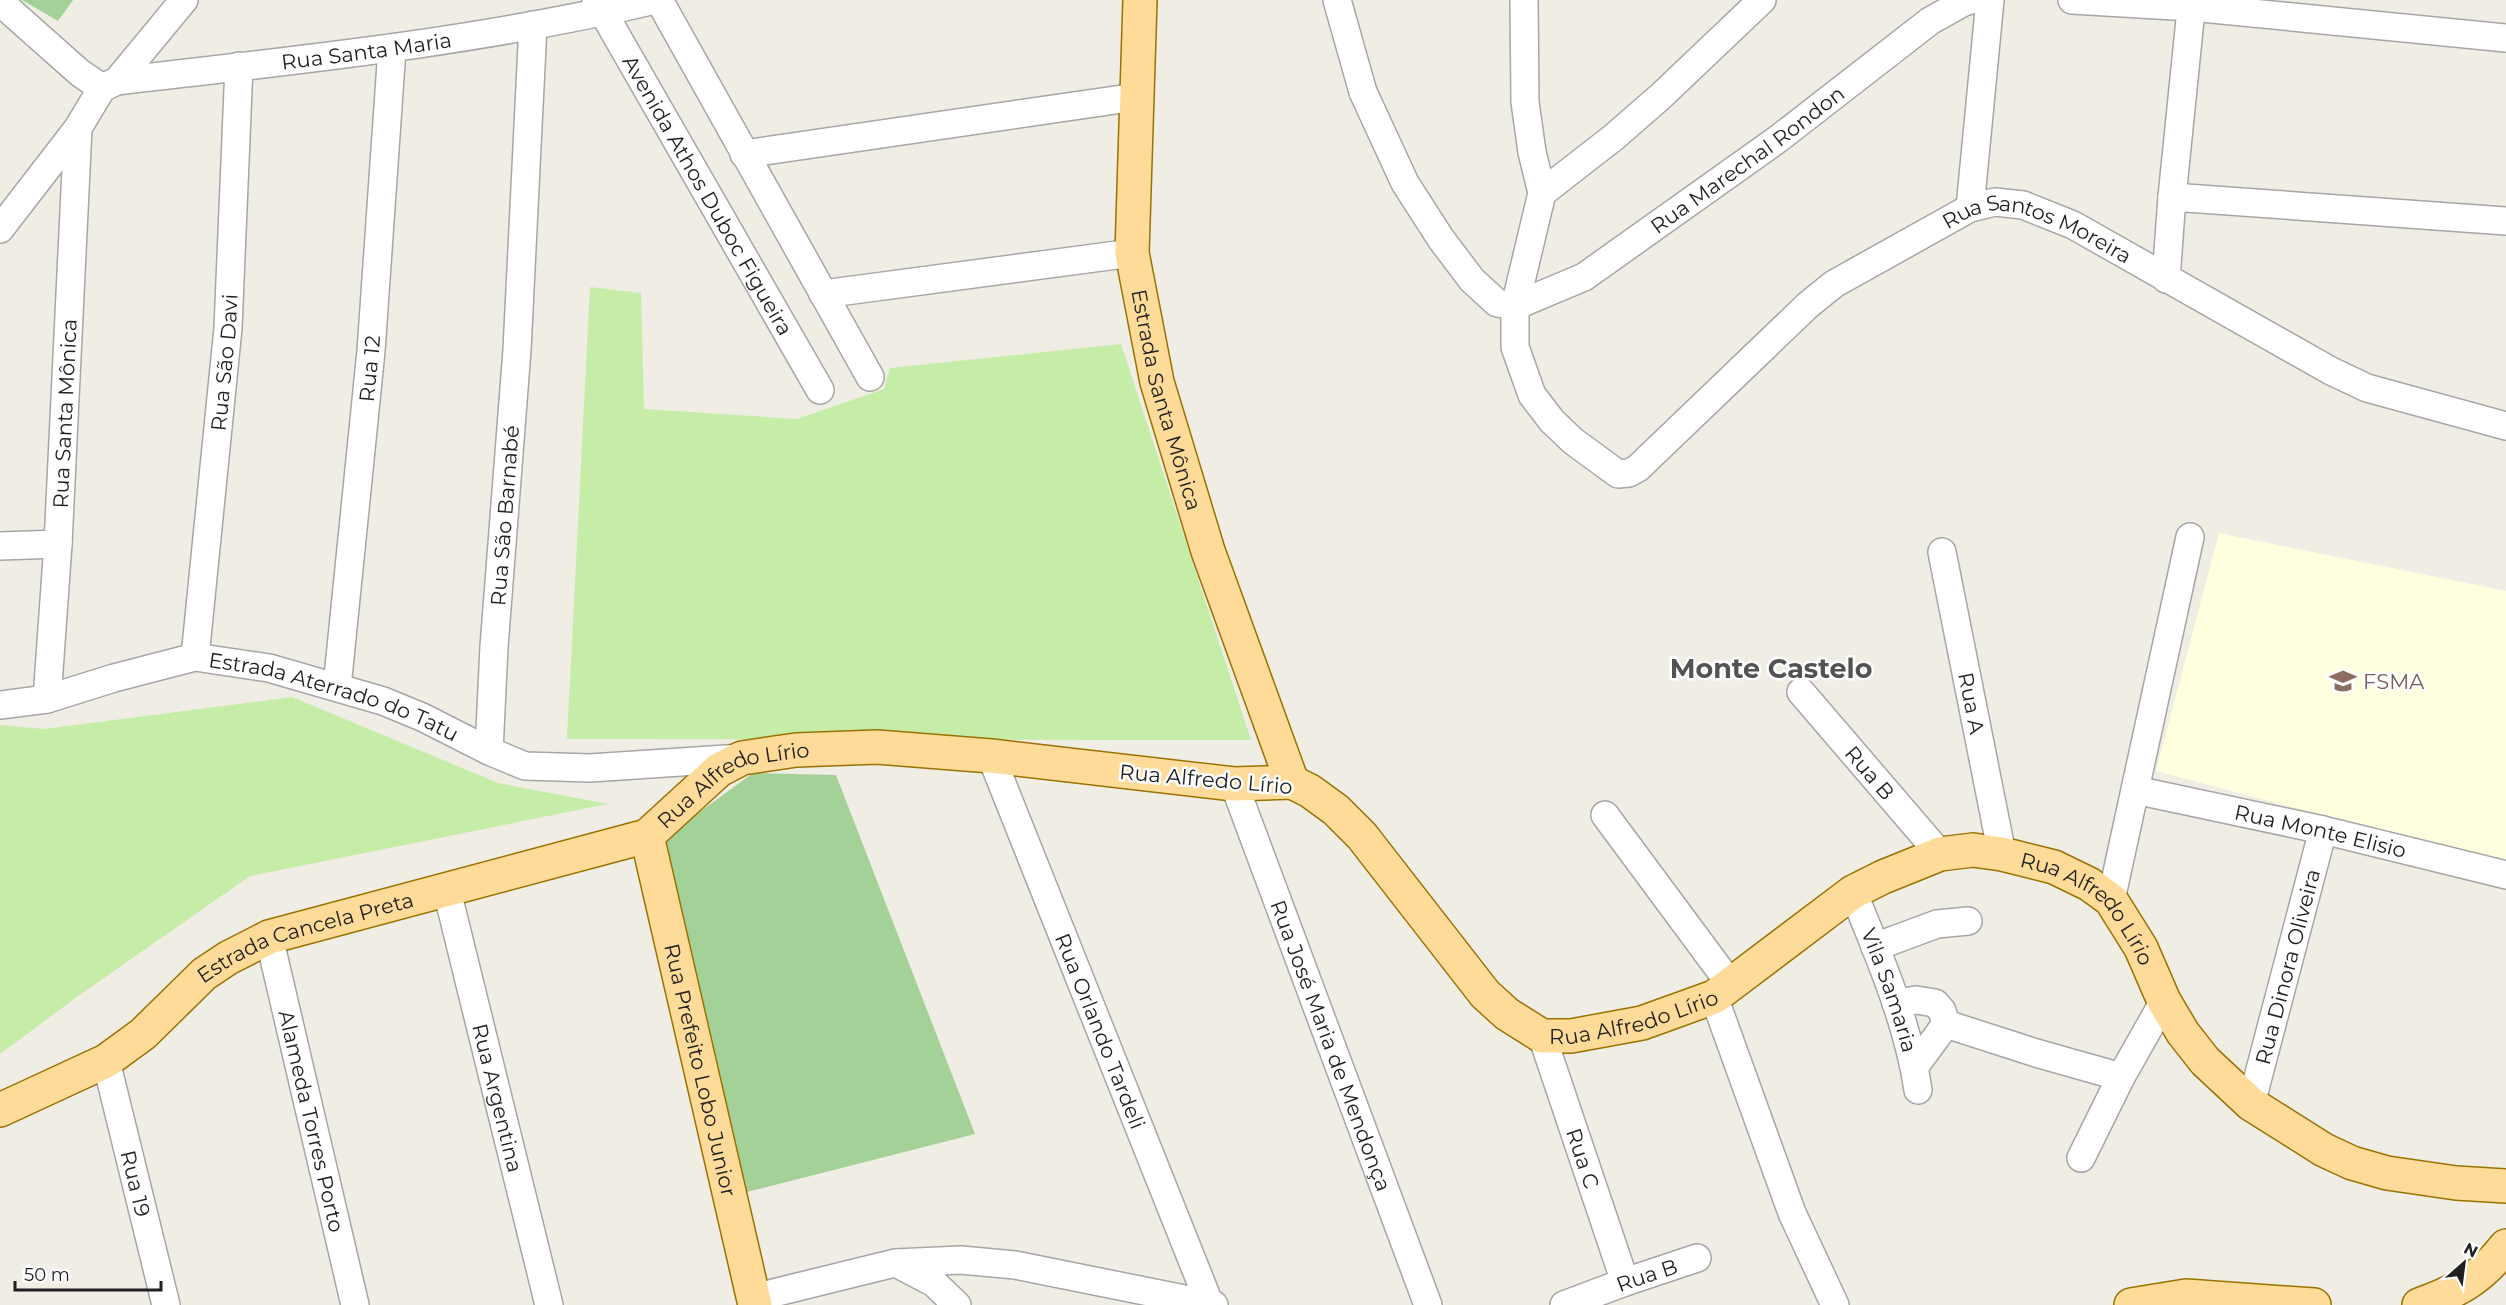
<svg xmlns="http://www.w3.org/2000/svg" width="2506" height="1305" font-family="Montserrat,sans-serif">
<style>
.education{fill:#fdffde}
.grass{fill:#c5eda8}
.forest{fill:#a4d197}
.lines{fill:none;stroke-linecap:round;stroke-linejoin:round}
.minor-casing{stroke:#a6a6a6;stroke-width:30}
.major-casing{stroke:#997200;stroke-width:36}
.minor{stroke:#fff;stroke-width:27}
.major{stroke:#ffdb9a;stroke-width:33}
.labels{text-anchor:middle;dominant-baseline:central;stroke-width:5;stroke-linejoin:round;paint-order:stroke}
.street-label{font-size:21px;fill:#1f1f1f;stroke:#fff}
.education-label{font-size:21px;fill:#785e54;stroke:#fff;text-anchor:start}
.district-label{font-size:27px;font-weight:bold;fill:#525252;stroke:#fff}
</style>
<rect width="100%" height="100%" fill="#f0ede4"/>
<path class="education" d="M2219,533L2506,591V864L2156,771Z"/>
<g class="grass">
<path d="M590,287L641,293L644,409L797,419L884,389L890,368L1121,344L1251,740L567,739Z"/>
<path d="M292,697L498,783L608,804L250,876L74,999L0,1054V725L44,729Z"/>
</g>
<g class="forest">
<path d="M22,0H73L58,21Z"/>
<path d="M753,773L836,775L975,1134L747,1192L660,841Z"/>
</g>
<g class="lines">
<defs>
<g id="minor">
<path id="s1" d="M596,0L820,390"/>
<path d="M659,0L870,377"/>
<path id="s2" d="M1337,0L1363,92L1405,183L1441,239L1472,280L1497,303L1515,306L1584,277L1778,139L1930,21L1964,2L1972,0"/>
<path id="s3" d="M1524,0L1525,102L1532,152L1542,193L1515,306V347L1532,395L1552,421L1573,441L1618,474L1629,473L1638,468L1808,305L1834,284L1970,208L1995,202L2023,205L2073,225L2331,371L2367,388L2506,426"/>
<path d="M2072,0L2191,7L2506,38"/>
<path d="M0,2L80,73L102,88"/>
<path d="M117,81L184,0"/>
<path d="M744,154L1136,97"/>
<path d="M1542,193L1614,137L1661,96L1762,0"/>
<path d="M2172,197L2506,221"/>
<path d="M1970,208L1990,0"/>
<path id="s4" d="M0,229L78,128L102,88L117,81C297,60 478,42 655,0"/>
<path d="M2166,279L2172,197L2192,0"/>
<path d="M823,294L1132,253"/>
<path d="M0,546L58,544"/>
<path id="s5" d="M1942,552L2002,854"/>
<path id="s6" d="M195,657L228,328L239,66"/>
<path id="s7" d="M337,687L371,351L392,49"/>
<path id="s8" d="M1801,692L1940,854"/>
<path id="s9" d="M47,699L58,544L78,128"/>
<path id="s10" d="M0,705L47,699L114,678L195,657L269,668L383,701L422,717L489,751L525,766L590,768L741,758"/>
<path id="s11" d="M489,751L494,647L517,350L533,25"/>
<path id="s12" d="M991,756L1210,1305"/>
<path id="s13" d="M1234,784L1428,1305"/>
<path id="s14" d="M2135,790L2323,830L2506,875"/>
<path d="M1605,815L1731,985"/>
<path id="s15" d="M447,891L549,1305"/>
<path id="s16" d="M1853,892C1879,956 1908,1022 1918,1090"/>
<path d="M2111,900L2190,537"/>
<path id="s17" d="M269,937L355,1305"/>
<path d="M1875,947L1937,924L1968,921"/>
<path d="M1714,997L1792,1213L1835,1305"/>
<path d="M1896,1003L1916,1000L1935,1003L1942,1011L1946,1024L1915,1066"/>
<path d="M1946,1024L2036,1053L2121,1077"/>
<path id="s18" d="M1542,1036L1625,1282"/>
<path id="s19" d="M106,1061L166,1305"/>
<path id="s20" d="M2251,1104L2323,830"/>
<path d="M2081,1158L2121,1077L2164,1001"/>
<path d="M896,1263L934,1283L957,1305"/>
<path d="M753,1298L895,1263L961,1260L1015,1265L1214,1305"/>
<path id="s21" d="M1564,1305L1625,1282L1697,1258"/>
</g>
<g id="major">
<path id="s22" d="M1140,0L1132,253L1157,382L1208,551L1292,782"/>
<path id="s23" d="M647,836L755,1305"/>
<path id="s24" d="M0,1110L106,1061L143,1034L204,974L228,958L269,937L647,836L719,770L742,758L796,750L877,747L991,756L1234,784L1292,782L1310,791L1336,810L1362,836L1485,994L1507,1014L1542,1036H1571L1642,1023L1714,997L1853,892L1883,877L1940,854L1973,850L2002,854L2054,867L2089,884L2111,900L2141,948L2164,1001L2183,1033L2205,1061L2251,1104L2324,1150L2352,1163L2387,1173L2456,1183L2506,1186"/>
<path d="M2131,1305L2186,1296L2314,1305"/>
<path d="M2419,1305C2458,1291 2480,1279 2506,1246"/>
</g>
</defs>
<use href="#minor" class="minor-casing"/>
<use href="#major" class="major-casing"/>
<use href="#minor" class="minor"/>
<use href="#major" class="major"/>
</g>
<defs>
<symbol id="university-bare" viewBox="-9 -9 18 18"><path d="M0-5L7-2L0 1L-7-2ZM-4 1L0 2.5L4 1V4Q0 6-4 4Z" fill="#8d6e63" stroke="#fff" stroke-width="2.5" paint-order="stroke"/></symbol>
</defs>
<g fill-rule="evenodd">
<use href="#university-bare" x="2324" y="662" width="38" height="38"/>
</g>
<g class="labels">
<g class="street-label">
<text stroke="none"><textPath href="#s4" startOffset="442">Rua Santa Maria</textPath></text>
<text stroke="none"><textPath href="#s2" startOffset="642">Rua Marechal Rondon</textPath></text>
<text stroke="none"><textPath href="#s1" startOffset="225">Avenida Athos Duboc Figueira</textPath></text>
<text stroke="none"><textPath href="#s3" startOffset="1038">Rua Santos Moreira</textPath></text>
<text stroke="none"><textPath href="#s6" startOffset="296">Rua São Davi</textPath></text>
<text stroke="none"><textPath href="#s7" startOffset="320">Rua 12</textPath></text>
<text stroke="none"><textPath href="#s22" startOffset="404">Estrada Santa Mônica</textPath></text>
<text stroke="none"><textPath href="#s9" startOffset="286">Rua Santa Mônica</textPath></text>
<text stroke="none"><textPath href="#s11" startOffset="236">Rua São Barnabé</textPath></text>
<text stroke="none"><textPath href="#s10" startOffset="346">Estrada Aterrado do Tatu</textPath></text>
<text stroke="none"><textPath href="#s5" startOffset="154">Rua A</textPath></text>
<text stroke="none"><textPath href="#s8" startOffset="106">Rua B</textPath></text>
<text transform="translate(1206 779) rotate(5)">Rua Alfredo Lírio</text>
<text stroke="none"><textPath href="#s24" startOffset="819">Rua Alfredo Lírio</textPath></text>
<text stroke="none"><textPath href="#s14" startOffset="190">Rua Monte Elisio</textPath></text>
<text stroke="none"><textPath href="#s24" startOffset="2367">Rua Alfredo Lírio</textPath></text>
<text stroke="none"><textPath href="#s24" startOffset="357">Estrada Cancela Preta</textPath></text>
<text stroke="none"><textPath href="#s20" startOffset="142">Rua Dinora Oliveira</textPath></text>
<text stroke="none"><textPath href="#s16" startOffset="105">Vila Samaria</textPath></text>
<text stroke="none"><textPath href="#s24" startOffset="1845">Rua Alfredo Lírio</textPath></text>
<text stroke="none"><textPath href="#s12" startOffset="296">Rua Orlando Tardeli</textPath></text>
<text stroke="none"><textPath href="#s13" startOffset="279">Rua José Maria de Mendonça</textPath></text>
<text stroke="none"><textPath href="#s23" startOffset="240">Rua Prefeito Lobo Junior</textPath></text>
<text stroke="none"><textPath href="#s15" startOffset="213">Rua Argentina</textPath></text>
<text stroke="none"><textPath href="#s17" startOffset="189">Alameda Torres Porto</textPath></text>
<text stroke="none"><textPath href="#s18" startOffset="129">Rua C</textPath></text>
<text stroke="none"><textPath href="#s19" startOffset="126">Rua 19</textPath></text>
<text stroke="none"><textPath href="#s21" startOffset="88">Rua B</textPath></text>
</g>
<g class="education-label">
<text x="2363" y="681">FSMA</text>
</g>
<g class="district-label">
<text x="1771" y="668">Monte Castelo</text>
</g>
</g>
<g transform="translate(2464 1263) rotate(28)" stroke="#ffffff" stroke-width="4.5" paint-order="stroke">
<path d="M0-4.5L10 22L0 15L-10 22Z" fill="#1f1f1f"/>
<text y="-9" font-size="16" font-weight="bold" text-anchor="middle" fill="#1f1f1f">N</text>
</g>
<path d="M15 1281v9h146v-9" fill="none" stroke="#1f1f1f" stroke-width="3"/>
<text x="24" y="1281" font-size="18" fill="#1f1f1f" stroke="#ffffff" stroke-width="4.5" paint-order="stroke">50 m</text>
</svg>
